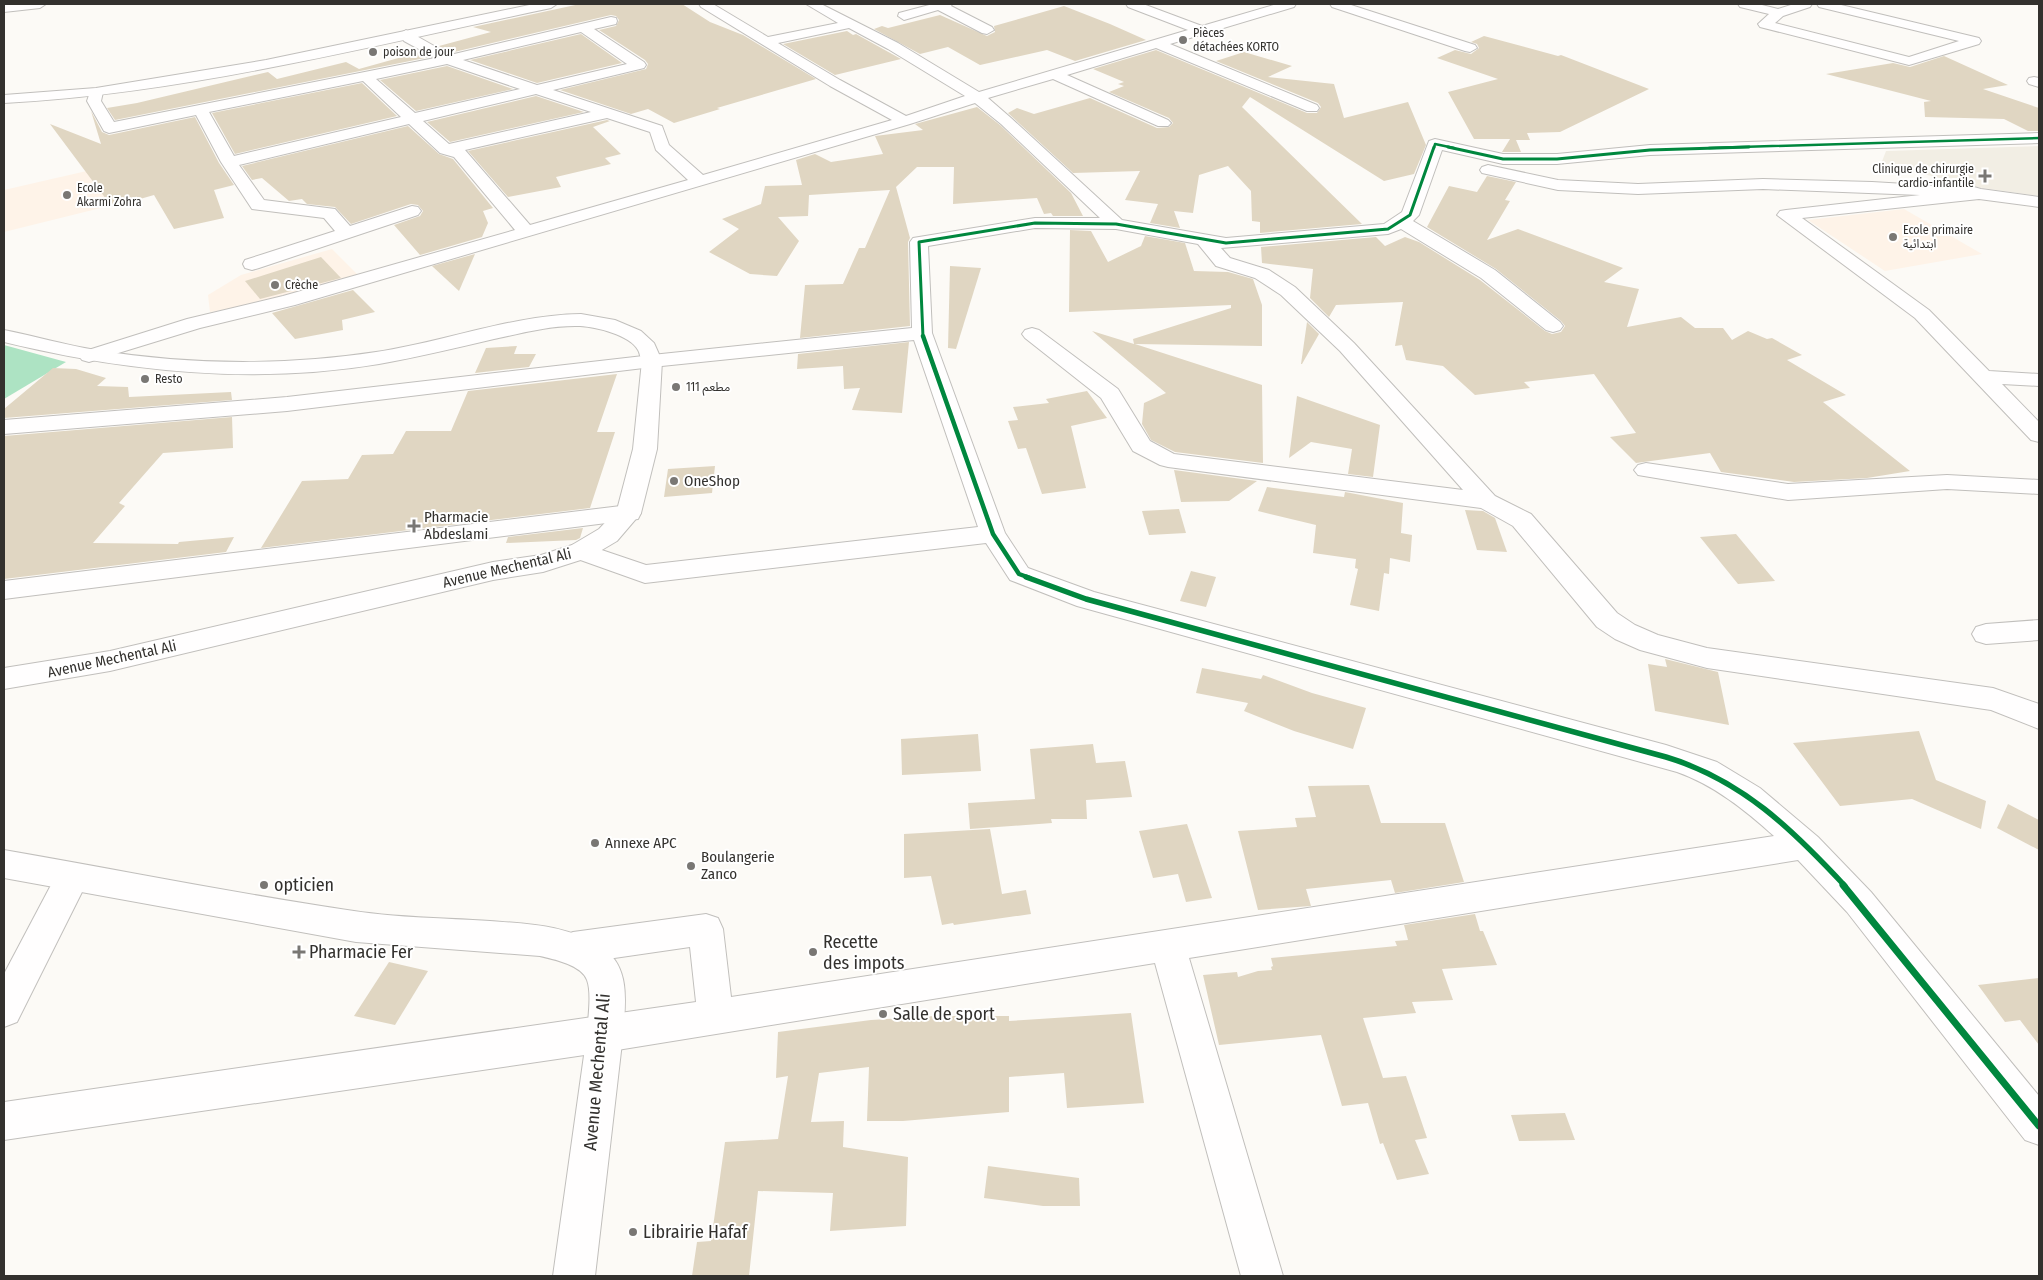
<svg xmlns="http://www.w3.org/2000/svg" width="2043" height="1280" font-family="'Fira Sans Condensed','Noto Sans Arabic',sans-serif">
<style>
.built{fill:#f2eee4}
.education{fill:#fef3e8}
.forest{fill:#ade3c3}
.building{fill:#e0d6c2}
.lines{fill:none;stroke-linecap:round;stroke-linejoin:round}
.minor-casing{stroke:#c1bfbc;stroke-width:2}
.major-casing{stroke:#c1bfbc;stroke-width:2}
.minor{fill:#fffefe;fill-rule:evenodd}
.major{fill:#fffefe;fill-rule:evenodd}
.cycleway-far4-casing{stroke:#fff;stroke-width:4.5}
.cycleway-far3-casing{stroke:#fff;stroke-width:5}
.cycleway-far2-casing{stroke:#fff;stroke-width:7}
.cycleway-far1-casing{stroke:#fff;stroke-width:9}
.cycleway-casing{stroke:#fff;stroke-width:10}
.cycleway-far4{stroke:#00873e;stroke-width:2.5}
.cycleway-far3{stroke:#00873e;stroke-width:3}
.cycleway-far2{stroke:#00873e;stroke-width:4.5}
.cycleway-far1{stroke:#00873e;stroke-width:5.5}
.cycleway{stroke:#00873e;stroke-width:7}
.poi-dot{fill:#797774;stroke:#fff;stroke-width:2}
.labels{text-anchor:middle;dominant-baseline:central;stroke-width:4;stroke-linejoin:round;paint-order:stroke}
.far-poi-label{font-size:12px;fill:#33312e;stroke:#fff;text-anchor:start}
.poi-label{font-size:15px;fill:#33312e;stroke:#fff;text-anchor:start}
.street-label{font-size:15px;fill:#33312e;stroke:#fff}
.near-poi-label{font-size:18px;fill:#33312e;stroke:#fff;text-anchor:start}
.near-street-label{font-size:18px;fill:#33312e;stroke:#fff}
</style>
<rect width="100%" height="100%" fill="#fcfaf6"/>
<path class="built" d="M2039,146V196L1982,188L1881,164L1886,151Z"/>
<g class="education">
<path d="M117,164L133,200L4,232V190Z"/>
<path d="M1904,209L1982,254L1885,271L1808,220Z"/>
<path d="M332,249L359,276L265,303L210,312L208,295L241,275Z"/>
</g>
<path class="forest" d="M4,345L66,362L4,399Z"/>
<g class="building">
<path d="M580,4H682L710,22L743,35L816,79L717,108L720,109L674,123L648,109L631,114L560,90L646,69L648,64L645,60L599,30L616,26L619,20L616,16L611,15L450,53L439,46L491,32L473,27Z"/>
<path d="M1064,6L1110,24L1146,40L1075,61L1047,50L980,65L948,47L920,54L874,29L882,26L888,28L940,15L987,36L995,32L994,26Z"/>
<path d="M847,31L853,35L856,34L901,59L835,75L783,44Z"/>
<path d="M581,34L622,63L537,83L470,60Z"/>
<path d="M1484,36L1558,56L1561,55L1649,89L1560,132L1527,133L1530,140H1516L1521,152H1502L1510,139H1474L1448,92L1498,79L1437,58L1455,50L1471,54L1479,48L1477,44L1471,42Z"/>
<path d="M1156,50L1307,113H1317L1321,107L1318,103L1216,61L1244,52L1292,66L1268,77L1334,84L1344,118L1408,102L1426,145L1414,174L1384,181L1250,97L1242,107L1362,224L1260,233V222L1252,221L1251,191L1228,166L1199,175L1193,213L1174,211L1180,228L1150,223L1158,204L1125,200L1140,171L1073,173L1008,113L1017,108L1034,114L1090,98L1157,128L1169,127L1173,123L1169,118L1109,92L1124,86L1118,84L1124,82L1093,69Z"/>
<path d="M420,52L430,57L115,120L107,108L137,103L268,72L277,79L346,62L359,69Z"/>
<path d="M1944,56L2008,85L1983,89L2039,108V131H2028L2004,119L1925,117L1924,102L1931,101L1826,74L1893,63L1910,67Z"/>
<path d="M447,66L513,89L416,111L380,80Z"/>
<path d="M362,83L397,116L235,154L212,113Z"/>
<path d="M536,96L584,112L450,142L427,122Z"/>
<path d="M977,107L1000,125L1071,193L1083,216H1053L1051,213L1044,214L1037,198L953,204L954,167H917L896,187L910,238L908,242L910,326L800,338L805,285L843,284L859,248H865L890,190L809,195L808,216L778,217L799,241L777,276L750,274L709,252L739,229L722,219L761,204L765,186L802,185L796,160L815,154L831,162L883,154L875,136L923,130L915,124Z"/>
<path d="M91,111L102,132L109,135L195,117L219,163L234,185L214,190L224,218L174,229L154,195L112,207L50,124L101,144Z"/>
<path d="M607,120L610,121L593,127L621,154L605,158L611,164L556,177L561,187L508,197L468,151Z"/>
<path d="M408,126L439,154L453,159L493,208L483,211L488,223L482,237L420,255L394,225L420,216L423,211L418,205L411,204L351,224L335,207L307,204L302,199L289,201L262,178L252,180L242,166Z"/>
<path d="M1487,176L1516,182L1505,200L1510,201L1487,240L1518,229L1623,268L1604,282L1639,289L1627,327L1681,317L1695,328H1723L1732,340L1748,331L1767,339L1772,338L1802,355L1787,360L1846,395L1823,402L1910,471L1867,478L1794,482L1721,472L1710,453L1636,463L1610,437L1636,433L1594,374L1524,382L1530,388L1475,395L1443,366L1406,360L1402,345L1395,346L1403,302L1336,305L1329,317L1310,298L1313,269L1262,263L1261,247L1376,237L1385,246L1405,237L1419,242L1480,280L1545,331L1552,334L1561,332L1565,326L1561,321L1496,269L1427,227L1449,186L1477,192Z"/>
<path d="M1070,230L1091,231L1108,262L1141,246L1145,236L1185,243L1194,271L1228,272L1253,279L1262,305V346L1135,344L1262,385L1263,463L1175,452L1151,440L1142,424L1144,403L1166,393L1092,331L1134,344L1133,339L1231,308V305L1069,312Z"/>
<path d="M475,254L459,291L432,266Z"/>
<path d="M321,257L341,278L260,299L245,281Z"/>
<path d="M950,266L981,268L956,349L948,348Z"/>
<path d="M353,290L375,312L342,320L343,330L295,339L272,313Z"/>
<path d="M1307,322L1319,334L1302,364H1301Z"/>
<path d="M909,342L902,413L852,410L860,388L844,389L843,366L797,369L798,354Z"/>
<path d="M517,346L514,354H536L529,367L475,373L486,348Z"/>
<path d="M53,368L76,369L106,378L97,386L128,387L129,397L231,392L232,400L4,418V409Z"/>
<path d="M617,374L597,432H615L590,508L261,548L302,481L348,479L362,455L393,454L406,431H451L468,391Z"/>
<path d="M1087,391L1107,418L1071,426L1086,488L1042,494L1026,448L1018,449L1008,421L1018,420L1013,407L1049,403L1046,399Z"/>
<path d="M1297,396L1380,425L1373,477L1348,474L1352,449L1311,442L1289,458Z"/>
<path d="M232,417L233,448L163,453L119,503L125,506L93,543L178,544L179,542L234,537L226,552L4,579V436Z"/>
<path d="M715,466L712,493L664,497L668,469Z"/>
<path d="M1174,470L1257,481L1229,501L1181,502Z"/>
<path d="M1267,487L1344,497L1345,492L1403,503L1401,533L1412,535L1410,562L1390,558L1389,574L1384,573L1379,611L1350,605L1358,569L1355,568L1356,559L1313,553L1316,525L1258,511Z"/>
<path d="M1179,509L1186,533L1149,535L1142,511Z"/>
<path d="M1465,510L1483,511L1495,518L1507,552L1477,550Z"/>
<path d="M583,528L580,538L576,540L506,543L508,537Z"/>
<path d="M1736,534L1775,581L1738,584L1700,537Z"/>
<path d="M1191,571L1216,577L1206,607L1180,601Z"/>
<path d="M1665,659L1718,672L1729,725L1655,711L1648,664L1667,667Z"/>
<path d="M1202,668L1261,679L1263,675L1312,693L1366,708L1353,749L1294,731L1244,711L1248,703L1196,693Z"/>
<path d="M1919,731L1936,780L1986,801L1981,829L1912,799L1840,806L1793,743Z"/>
<path d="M978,734L981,771L902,775L901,739Z"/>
<path d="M1093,744L1096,763L1125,761L1132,797L1086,800L1087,819H1051L1052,823L970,829L968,803L1035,799L1030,749Z"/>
<path d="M1369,785L1381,823H1445L1464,882L1395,893L1391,880L1306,889L1311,906L1258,910L1238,831L1297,827L1295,818L1316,817L1308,786Z"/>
<path d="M2008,804L2039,820V850L1997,828Z"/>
<path d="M1187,824L1212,898L1186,902L1178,874L1153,878L1139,831Z"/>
<path d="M990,829L1002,894L1026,890L1031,914L954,925L953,923L942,925L931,876L904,878V834Z"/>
<path d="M1475,914L1480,931H1483L1497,965L1442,969L1453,1000L1412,1002L1416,1013L1363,1018L1383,1078L1406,1076L1427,1138L1415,1140L1429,1174L1397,1180L1383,1143L1380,1144L1368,1103L1342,1106L1321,1035L1219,1045L1203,975L1237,972L1238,977L1258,971L1272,970L1271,967L1273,966L1271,958L1397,946L1395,941L1408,940L1404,925Z"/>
<path d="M389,962L428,971L395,1025L354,1016Z"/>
<path d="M2039,978V1045L2020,1020L2005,1022L1978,985Z"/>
<path d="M1131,1013L1144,1103L1067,1108L1064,1073L1009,1077V1112L903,1121H867L869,1067L819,1073L811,1122L844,1121L843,1147L908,1157L906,1226L830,1231L833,1193L758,1191L749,1276H692L697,1242L711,1241L725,1142L778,1139L788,1076L776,1078L778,1032L871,1020L935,1016H1009V1021Z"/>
<path d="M1565,1113L1575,1140L1519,1141L1511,1115Z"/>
<path d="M988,1166L1079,1178L1080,1206H1043L984,1198Z"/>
</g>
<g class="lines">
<defs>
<g id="minor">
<path d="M4,4H46L40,8L4,12Z"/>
<path d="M699,4H713L768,37L838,23L806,4H821L898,43L979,92L1188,30L1128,7L1126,4H1143L1202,26L1277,4H1296L1294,7L1170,44L1317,105L1319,108L1317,111H1307L1156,48L1067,75L1168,120L1171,123L1168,126H1158L1053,79L988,98L1011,118L1122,220L1226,238L1384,224L1402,212L1429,141L1435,139L1503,154H1557L1650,145L2039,133V143L1650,155L1557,164H1503L1442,150L1419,215L1413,221L1495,270L1560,322L1563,326L1560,330L1553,332L1546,330L1481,278L1401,229L1388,234L1221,248L1230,258L1269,270L1295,287L1354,343L1495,496L1531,514L1617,613L1635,625L1658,635L1707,648L1993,688L2039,704V729L1991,710L1707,668L1640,650L1615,639L1597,627L1513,526L1481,508L1168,467L1160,465L1133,451L1101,398L1025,338L1022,334L1025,330L1032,328L1039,330L1118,389L1150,441L1174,454L1463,490L1340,351L1281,295L1255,278L1216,266L1198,244L1116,229L1035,228L928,246L932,333L1005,533L1028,568L1094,592L1666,745L1717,762L1760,788L1818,837L1871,892L2039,1096V1145L2025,1140L1847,912L1798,860L1189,958L1283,1276H1241L1155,963L605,1052L4,1140V1102L696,1002L690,947L573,964L561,959L556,948L561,937L573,932L706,914L718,918L723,929L731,997L1774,836C1745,810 1714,785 1677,772L1077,606L1010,580L986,543L645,583L572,557L568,551L572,545L581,543L646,565L978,527L914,340L652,367L287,411L4,434V420L287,397L652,355L912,328L910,242L913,238L1035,218H1100L1001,124L975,103L910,124L295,305L200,328L89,362L82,360L79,356L82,352L187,319L283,296L515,230L454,157L440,153L409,124L239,165L264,200L335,209L350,226L412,206L418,207L421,211L418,215L259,268L252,270L245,268L243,264L245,260L335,231L324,218L252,209L221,162L196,115L109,133L104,131L87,101L91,89H101L103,92L101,101L114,122L435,58L404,41L399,34L406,30L450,55L611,17L616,18L617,21L616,24L594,29L644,62L646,65L644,68L553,90L662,126L669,145L703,175L892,120L830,86L701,7ZM849,28L888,49L965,96L906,116L840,80L778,43ZM581,32L627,64L537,85L463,60ZM447,64L520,89L415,113L376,79ZM363,81L401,117L234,156L209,112ZM536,94L591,112L449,144L423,121ZM607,118L650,132L656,150L688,180L530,225L465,150Z"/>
<path d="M933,4H952L951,6L992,27L994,30L987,34L982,33L938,10L904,20L898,16L899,13Z"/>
<path d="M1330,4H1348L1475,45L1477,48L1470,52L1465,51L1332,7Z"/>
<path d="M1738,4H1758L1778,9L1794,4H1812L1810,7L1783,16L1775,23L1909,57L1959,41L1819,7L1817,4H1837L1979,38L1981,41L1979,44L1909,65L1760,27L1758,24L1769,14L1740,7Z"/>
<path d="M2034,77L2039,78V87L2029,84L2027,81L2029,78Z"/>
<path d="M1488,165L1558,180L1638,184L1763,179L1872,182L1956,187L1963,184L1981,189L2039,197V207L1979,199L1802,218L1929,310L1989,371L2039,374V386L2002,384L2039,422V442L2031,440L1915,318L1777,215L1780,211L1786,210L1920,195L1763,189L1638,194L1558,190L1482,173L1480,170L1482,167Z"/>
<path d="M1646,463L1788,484L1947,475L2039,480V494L1947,489L1788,500L1638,475L1634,470L1638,465Z"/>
<path d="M629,505L638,507L641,513L638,519L4,599V581Z"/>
<path d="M2039,620V640L1986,644L1976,641L1972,634L1976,627L1986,624Z"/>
<path d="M72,864L84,868L89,878L17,1022L4,1027V974L60,868Z"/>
</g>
<g id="major">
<path d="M534,4H557L551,8C370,46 189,93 4,103V95L96,88L266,60Z"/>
<path d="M581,314L615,320L641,331L654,343L662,361L657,449L641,513L617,541L590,557L543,572L493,580L110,671L4,689V668L110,651L493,562L541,555L572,545L599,529L617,510L633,449L642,361C640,358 640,353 638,350C630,335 596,327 580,326C551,325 522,333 494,339C456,348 418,357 379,364C253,385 127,372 4,342V330C35,336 65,345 96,350C189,365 283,366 376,352C444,342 512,315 581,314Z"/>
<path d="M4,850C121,870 237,894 354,911C398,918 445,918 490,921C530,924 571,925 605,950C631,969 625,1006 623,1034L595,1276H553L587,1034C588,1019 592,993 587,980C582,965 553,959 540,956L356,942L4,878Z"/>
</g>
</defs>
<use href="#minor" class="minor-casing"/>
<use href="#major" class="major-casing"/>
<use href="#minor" class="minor"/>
<use href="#major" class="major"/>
<defs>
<g id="cycleway-far4">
<path d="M1434,148L1435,144L1454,148"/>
<path d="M1709,148L2039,138"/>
</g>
<g id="cycleway-far3">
<path d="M1448,147L1503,159H1557L1650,150L1749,147"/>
<path d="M923,337L919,242L1035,223L1116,224L1226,243L1388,229L1410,215L1434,147"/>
</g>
<path id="cycleway-far2" d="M923,336L993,534L1019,574L1030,578"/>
<path id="cycleway-far1" d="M1026,577L1086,599L1666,757C1742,780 1792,829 1845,886"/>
<path id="cycleway" d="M1843,885L2039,1126"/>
</defs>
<use href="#cycleway-far4" class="cycleway-far4-casing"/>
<use href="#cycleway-far3" class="cycleway-far3-casing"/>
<use href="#cycleway-far2" class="cycleway-far2-casing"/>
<use href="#cycleway-far1" class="cycleway-far1-casing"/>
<use href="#cycleway" class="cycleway-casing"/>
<use href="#cycleway-far4" class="cycleway-far4"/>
<use href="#cycleway-far3" class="cycleway-far3"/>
<use href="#cycleway-far2" class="cycleway-far2"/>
<use href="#cycleway-far1" class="cycleway-far1"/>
<use href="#cycleway" class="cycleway"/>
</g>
<g class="poi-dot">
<circle cx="1183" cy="40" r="5"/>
<circle cx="373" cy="52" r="5"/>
<path d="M1982.5 168.5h5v5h5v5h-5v5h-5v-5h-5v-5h5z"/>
<circle cx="67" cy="195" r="5"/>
<circle cx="1893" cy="237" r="5"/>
<circle cx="275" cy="285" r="5"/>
<circle cx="145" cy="379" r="5"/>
<circle cx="676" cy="387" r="5"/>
<circle cx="674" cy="481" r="5"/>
<path d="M411.5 518.5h5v5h5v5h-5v5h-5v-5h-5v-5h5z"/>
<circle cx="595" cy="843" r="5"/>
<circle cx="691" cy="866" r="5"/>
<circle cx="264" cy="885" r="5"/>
<path d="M296.5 944.5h5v5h5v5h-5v5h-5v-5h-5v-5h5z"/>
<circle cx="813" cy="952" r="5"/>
<circle cx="883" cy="1014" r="5"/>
<circle cx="633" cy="1232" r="5"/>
</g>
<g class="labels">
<g class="far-poi-label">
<text x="1193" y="33">Pièces<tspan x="1193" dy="14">détachées KORTO</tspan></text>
<text x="383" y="52">poison de jour</text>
<text x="1974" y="169" text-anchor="end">Clinique de chirurgie<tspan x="1974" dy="14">cardio-infantile</tspan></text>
<text x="77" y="188">Ecole<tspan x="77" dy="14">Akarmi Zohra</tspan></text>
<text x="1903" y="230">Ecole primaire<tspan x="1903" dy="14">ابتدائية</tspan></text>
<text x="285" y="285">Crèche</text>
<text x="155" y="379">Resto</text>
<text x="686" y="387">مطعم 111</text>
</g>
<g class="poi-label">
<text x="684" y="481">OneShop</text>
<text x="424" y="517">Pharmacie<tspan x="424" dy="17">Abdeslami</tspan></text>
<text x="605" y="843">Annexe APC</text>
<text x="701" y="857">Boulangerie<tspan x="701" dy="17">Zanco</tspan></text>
</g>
<g class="street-label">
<text transform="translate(507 568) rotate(-13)">Avenue Mechental Ali</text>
<text transform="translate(112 659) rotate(-12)">Avenue Mechental Ali</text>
</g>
<g class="near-poi-label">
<text x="274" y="885">opticien</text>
<text x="823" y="942">Recette<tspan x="823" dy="21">des impots</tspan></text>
<text x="309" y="952">Pharmacie Fer</text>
<text x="893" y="1014">Salle de sport</text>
<text x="643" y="1232">Librairie Hafaf</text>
</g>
<g class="near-street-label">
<text transform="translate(597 1072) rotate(-85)">Avenue Mechental Ali</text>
</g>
</g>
<rect width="2043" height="1280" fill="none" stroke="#33312e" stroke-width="10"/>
</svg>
